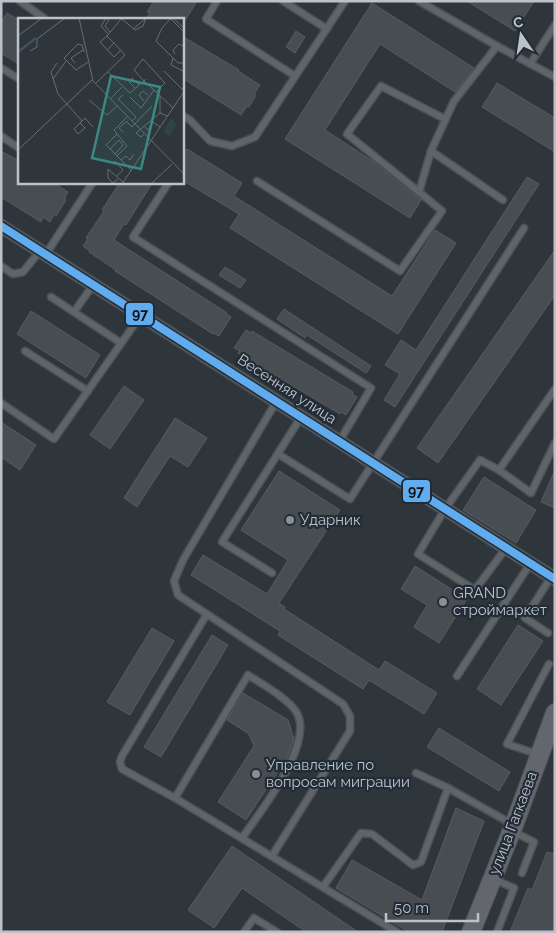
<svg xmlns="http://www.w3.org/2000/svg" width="556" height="933" font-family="Raleway,sans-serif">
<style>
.building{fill:#484d52;stroke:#575c62}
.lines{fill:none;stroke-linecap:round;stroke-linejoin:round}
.lane-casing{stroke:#4c5156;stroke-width:9}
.street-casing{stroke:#4c5156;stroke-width:15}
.secondary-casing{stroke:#4c5156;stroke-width:20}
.lane{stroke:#5e6468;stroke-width:6}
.street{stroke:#5e6468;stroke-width:12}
.secondary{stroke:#63676d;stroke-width:18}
.bus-1-casing{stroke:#222c36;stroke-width:11}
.bus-1{stroke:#60acee;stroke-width:8}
.poi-dot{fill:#899198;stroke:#222c36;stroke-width:2}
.labels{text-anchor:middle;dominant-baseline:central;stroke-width:4.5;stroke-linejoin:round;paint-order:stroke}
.street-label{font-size:15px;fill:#bac2ca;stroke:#222c36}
.poi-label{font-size:15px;fill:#bac2ca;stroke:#222c36;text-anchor:start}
.inset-river{fill:none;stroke:#3f5264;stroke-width:2.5}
.inset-road{fill:none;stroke:#666d74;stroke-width:1}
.view{fill:#3a8985;fill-opacity:0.15;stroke:#3a8985;stroke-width:2.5}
.inset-edge{fill:none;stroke:#bac2ca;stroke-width:2.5}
.line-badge{stroke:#222c36;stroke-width:2}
.pale-badge-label{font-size:14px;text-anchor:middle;font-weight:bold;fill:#111}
</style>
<rect width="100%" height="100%" fill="#2e353b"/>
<g class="building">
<path d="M154,1H197L186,19H146L150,13L147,12Z"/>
<path d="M467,1H534L515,31Z"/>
<path d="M372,3L474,68L455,92L380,44L325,130L371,160L421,200L410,218L285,139Z"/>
<path d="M7,13L19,20V64L1,53V22Z"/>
<path d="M296,31L305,37L295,53L286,47Z"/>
<path d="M182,36L239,70L238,71L260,85L254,94L256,95L249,107L247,106L241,115L182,78Z"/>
<path d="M497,83L555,118V152L482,107Z"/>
<path d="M182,149L186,151L187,149L242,183L234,196L392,296L435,230L456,243L398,334L230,228L239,214L182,180Z"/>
<path d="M1,151L19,161V182H52L68,192L64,199L66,200L56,216L54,214L50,222L43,217L41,222L1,197Z"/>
<path d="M527,177L539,184L395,407L384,400L400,374L385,365L401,340L416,350Z"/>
<path d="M120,182H153L126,225L124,224L114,240L227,313L226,314L231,317L219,336L214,333L213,334L115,271L116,270L89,252L90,251L83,246L88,239L86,238L104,211L102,210Z"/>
<path d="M555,250V295L438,463L417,448Z"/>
<path d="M225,267L246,280L240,288L219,275Z"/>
<path d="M284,309L371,366L366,373L307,335L305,338L277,319Z"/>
<path d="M31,311L100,355L86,378L17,334Z"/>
<path d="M246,330L251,333L252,331L353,392L352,394L357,397L346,415L341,412L340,414L238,353L240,351L234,348Z"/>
<path d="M124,386L144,400L110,449L90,435Z"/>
<path d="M175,418L207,438L188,467L170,456L137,507L124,498Z"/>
<path d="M1,422L36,445L20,470L1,457Z"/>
<path d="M555,470V508L541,502Z"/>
<path d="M279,471L340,510L279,603L285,607L284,609L379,670L385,661L437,693L424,714L369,680L363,689L278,635L280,631L191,575L203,555L267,594L288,560L241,530Z"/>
<path d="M484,477L536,510L516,543L463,510Z"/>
<path d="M415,566L467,599L439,643L414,627L427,605L401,589Z"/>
<path d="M518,625L543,641L501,705L477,689Z"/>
<path d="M152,628L174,641L130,715L107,702Z"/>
<path d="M212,635L228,645L161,757L144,747Z"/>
<path d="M243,693L288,720L294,739L287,758L246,820L218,802L254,746L249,734L227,720Z"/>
<path d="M439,728L510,772L499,791L427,747Z"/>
<path d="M456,808L484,821L442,932H409L336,888L352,860L422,900Z"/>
<path d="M232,846L358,932H306L242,888L214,928L188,910Z"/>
<path d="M547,852L555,854V927L552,932H510L528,888L532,890Z"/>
</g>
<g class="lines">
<defs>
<g id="lane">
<path d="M20,1L45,19"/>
<path d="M217,1L206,19L295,76"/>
<path d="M283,1L327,29"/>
<path d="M419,1L497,46"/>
<path d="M530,64L555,25"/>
<path d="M1,69H3L19,79"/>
<path d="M182,115L190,120L210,141L232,146L255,137L345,1"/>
<path d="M1,136L19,148"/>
<path d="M431,151L503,200"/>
<path d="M257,181L400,271L442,211L419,192L431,151L454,101L497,46L555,77"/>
<path d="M169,182L133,237L371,388L339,442"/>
<path d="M419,192L347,134L381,86L445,119"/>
<path d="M46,254L93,182"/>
<path d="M1,266L13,274L23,272L40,251"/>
<path d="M51,297L121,343"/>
<path d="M74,312L93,285"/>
<path d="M25,351L88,391"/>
<path d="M1,403L54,439L141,315"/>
<path d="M278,454L350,499L524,228"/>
<path d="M499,470L531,493L555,443"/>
<path d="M506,548L475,590L418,554L445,509L480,460L499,470L555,389"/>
<path d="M272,573L222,542L301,417"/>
<path d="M548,633L525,618L551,577"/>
<path d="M457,676L530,564"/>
<path d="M537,754L507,744L549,664"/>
<path d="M416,773L448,788L512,824"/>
<path d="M175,798L122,769L120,762L122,756L207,614"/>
<path d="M512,831L534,842L522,873"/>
<path d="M242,838C260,812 314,745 297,713C289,699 262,684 248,675L175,798C249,842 323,887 397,932"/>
<path d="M272,856L350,731V716L343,704L178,595L174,581L183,560L276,402"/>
<path d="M493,879L514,888L497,932"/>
<path d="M323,887L361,833L372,834L413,865L421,862L448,788"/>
<path d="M244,932L254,918L277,932"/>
</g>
<path id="street" d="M1,226L555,579"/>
<path id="secondary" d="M471,932L514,825L555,713"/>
</defs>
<use href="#lane" class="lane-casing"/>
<use href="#street" class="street-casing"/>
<use href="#secondary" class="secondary-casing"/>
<use href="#lane" class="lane"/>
<use href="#street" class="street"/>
<use href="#secondary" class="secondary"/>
<defs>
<path id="bus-1" d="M1,226L555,579"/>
</defs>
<use href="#bus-1" class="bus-1-casing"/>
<use href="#bus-1" class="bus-1"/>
</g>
<g class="poi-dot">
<circle cx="290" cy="520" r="5"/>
<circle cx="443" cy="602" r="5"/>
<circle cx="256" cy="774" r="5"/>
</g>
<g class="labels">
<g class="street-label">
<text transform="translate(287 389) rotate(33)">Весенняя улица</text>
<text transform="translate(513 823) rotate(-69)">улица Гагкаева</text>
</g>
<g class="poi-label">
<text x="300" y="520">Ударник</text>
<text x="453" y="593">GRAND<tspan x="453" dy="17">строймаркет</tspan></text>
<text x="266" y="765">Управление по<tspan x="266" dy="17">вопросам миграции</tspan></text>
</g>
</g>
<g transform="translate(18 18)">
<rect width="166" height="166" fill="#2e353b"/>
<path d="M153,100L159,106L152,118L145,114Z" fill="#2e4342"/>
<path class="inset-river" d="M0,34L18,20"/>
<path class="inset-road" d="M61,0L75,63L167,157M88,0L83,8L90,16M153,0L144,10L138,23L160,45H167M155,0L167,11M104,1L117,12L125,8L128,0M153,1L167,15M115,11L127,1M92,14L87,8L92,0M0,18L24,0M89,18L82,24L96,39L103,32M89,32L96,25L89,18L104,0M12,33L19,29V21L47,0M66,34L64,27L60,26L46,40L58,52L70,44M157,36L155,32L161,26L165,28M155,40L153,47L167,54M39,45L33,54L40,76L64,103L67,100L75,109M57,45L53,40L65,32M146,53L166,73M90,54L112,75L126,63L116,52L125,41L147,65L138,74M35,61L48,43M128,61L126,63L136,72M77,66L107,37L96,25M117,70L111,64L114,60L121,67M105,77L100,81L118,99L114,103M142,78V95M112,79L123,90L136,72L155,90M92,81L104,69M71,82L89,97L99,88M126,83L121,77L125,73L130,77M108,103L114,109L134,88M62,105L67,110L60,116L56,111L64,103M127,109L130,112L135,104L142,109M105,114L101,110L109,103M126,116L123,119L118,115L142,95L149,98M92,131L88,127L99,116M0,132L74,62M97,136L105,127L101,122L92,131L113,152M99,138L109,128L96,112L109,99M103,142L108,138L112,142L116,136M94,146L97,143L105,152L98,159M100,161L95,165L90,160V151L105,164M104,166L167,72M133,166L154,146"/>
<path class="view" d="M93,58L142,69L123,151L74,140Z"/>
<rect width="166" height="166" class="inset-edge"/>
</g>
<g class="line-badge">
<rect x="125" y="302" width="29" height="24" rx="5" fill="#60acee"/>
<rect x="402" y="479" width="29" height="24" rx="5" fill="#60acee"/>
</g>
<g class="pale-badge-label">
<text x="140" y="319">97</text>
<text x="416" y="496">97</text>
</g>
<rect width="556" height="933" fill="none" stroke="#bac2ca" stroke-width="5"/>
<g transform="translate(521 35) rotate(347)" stroke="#222c36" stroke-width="4" paint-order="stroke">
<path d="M0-4L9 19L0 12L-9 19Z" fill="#bac2ca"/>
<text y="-8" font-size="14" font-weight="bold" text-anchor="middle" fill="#bac2ca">С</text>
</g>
<path d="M386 913v8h92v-8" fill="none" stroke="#bac2ca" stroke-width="2.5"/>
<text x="394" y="913" font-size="15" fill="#bac2ca" stroke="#222c36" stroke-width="4" paint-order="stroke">50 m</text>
</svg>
